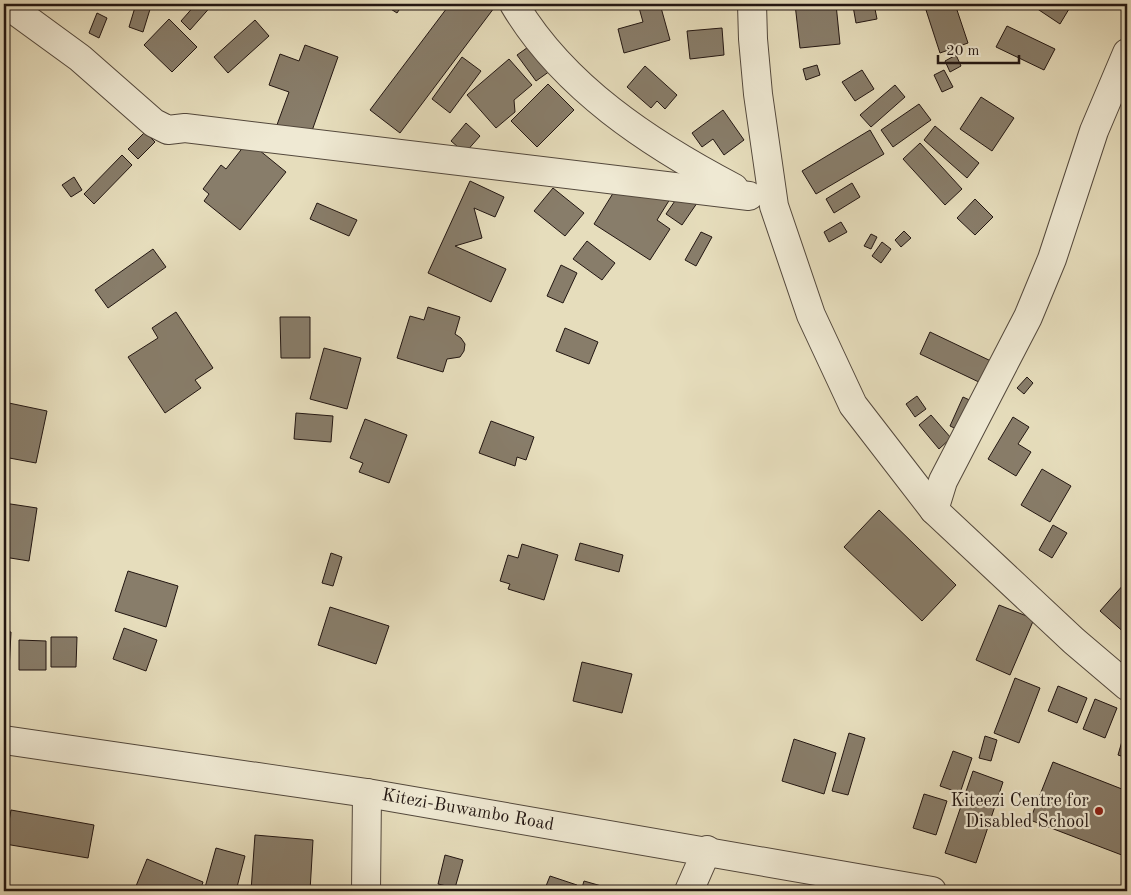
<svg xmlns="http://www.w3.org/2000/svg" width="1131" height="895" font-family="'Old Standard TT',serif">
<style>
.building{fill:#887d6a;stroke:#221612}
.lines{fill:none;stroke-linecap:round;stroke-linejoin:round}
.minor-casing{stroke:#53483c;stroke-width:30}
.minor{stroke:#efe9d3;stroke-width:28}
.poi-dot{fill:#8f2418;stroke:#efe9d3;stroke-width:2}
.labels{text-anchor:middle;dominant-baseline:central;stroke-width:4.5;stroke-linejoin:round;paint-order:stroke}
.poi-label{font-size:18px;fill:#221612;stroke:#efe9d3;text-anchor:end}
.street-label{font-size:18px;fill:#221612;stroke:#efe9d3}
</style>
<rect width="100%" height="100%" fill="#e6ddbc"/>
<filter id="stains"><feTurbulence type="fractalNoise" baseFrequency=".004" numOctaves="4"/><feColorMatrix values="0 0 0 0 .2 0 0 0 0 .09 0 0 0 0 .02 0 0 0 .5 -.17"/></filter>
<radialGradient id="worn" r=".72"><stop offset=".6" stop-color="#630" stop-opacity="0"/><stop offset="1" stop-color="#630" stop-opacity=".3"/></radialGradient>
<g class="building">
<path d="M136,4L151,6L143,32L129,27Z"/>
<path d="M196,4H213L190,30L181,21Z"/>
<path d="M383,4H403L397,13Z"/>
<path d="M450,4H497L400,133L370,110Z"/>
<path d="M638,4H660L670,40L624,53L618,29L643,22Z"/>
<path d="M795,4H836L840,44L800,48Z"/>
<path d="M862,4H874L877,19L856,23L853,6Z"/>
<path d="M944,4H955L968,43L940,53L926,10Z"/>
<path d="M1030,4H1072L1060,24Z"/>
<path d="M97,13L107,18L99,38L89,33Z"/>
<path d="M169,19L197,47L172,72L144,45Z"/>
<path d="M255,20L269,36L228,73L214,57Z"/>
<path d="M1007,26L1055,49L1044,70L996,47Z"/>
<path d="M722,28L724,55L690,59L687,31Z"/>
<path d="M305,45L338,57L307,145L274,133L289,92L269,85L280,54L299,61Z"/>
<path d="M531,45L550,71L536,81L517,55Z"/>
<path d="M956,55L961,66L950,72L945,61Z"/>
<path d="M462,57L481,71L450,113L432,99Z"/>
<path d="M509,59L532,85L514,100L515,112L496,128L467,95Z"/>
<path d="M817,65L820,75L806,80L803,69Z"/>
<path d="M645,66L677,95L665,109L657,101L651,108L627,87Z"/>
<path d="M862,70L874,89L855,101L842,82Z"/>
<path d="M944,70L953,87L942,92L934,75Z"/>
<path d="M548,84L574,110L537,147L511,121Z"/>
<path d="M895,85L905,97L871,127L860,115Z"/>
<path d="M981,97L1014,118L992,151L960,129Z"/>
<path d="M919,104L931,120L893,147L881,130Z"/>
<path d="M723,110L744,140L724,155L713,139L702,147L692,133Z"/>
<path d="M466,123L480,136L465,153L451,141Z"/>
<path d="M935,126L979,163L967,178L924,140Z"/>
<path d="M870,130L884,154L816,194L802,171Z"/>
<path d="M145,132L155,142L138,159L128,149Z"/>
<path d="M248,141L286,172L240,230L204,201L209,194L203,189L221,165L226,169Z"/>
<path d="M920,143L962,189L945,205L903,159Z"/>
<path d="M122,155L132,165L94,204L84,194Z"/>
<path d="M692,176L708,187L682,225L666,214Z"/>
<path d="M74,177L82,190L71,197L62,185Z"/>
<path d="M470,181L504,197L495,217L474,208L482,238L455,246L506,269L491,302L428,273Z"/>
<path d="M620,182L670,199L657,220L670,229L650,260L594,224Z"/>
<path d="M852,183L860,197L834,213L826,199Z"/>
<path d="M553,188L584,213L565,236L534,211Z"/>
<path d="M975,199L993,217L975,235L957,218Z"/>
<path d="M317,203L357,220L349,236L310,219Z"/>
<path d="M841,222L847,232L829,242L824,232Z"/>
<path d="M904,231L911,238L901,247L895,240Z"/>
<path d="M701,232L712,237L696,266L685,260Z"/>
<path d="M871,234L877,237L871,249L864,246Z"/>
<path d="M587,241L615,263L602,280L573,259Z"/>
<path d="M882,242L891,249L881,263L872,256Z"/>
<path d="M153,249L166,267L108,308L95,290Z"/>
<path d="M561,265L577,273L563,303L547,296Z"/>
<path d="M428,307L460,317L455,334L461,338L465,344L464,351L460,357L447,359L443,372L397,358L410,316L424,320Z"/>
<path d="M176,312L213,368L195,380L201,388L165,413L128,357L158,338L152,328Z"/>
<path d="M280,317H310V358H281Z"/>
<path d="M565,328L598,342L589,364L556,351Z"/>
<path d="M930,332L993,362L983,384L920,354Z"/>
<path d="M324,348L361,358L347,409L310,399Z"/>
<path d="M1027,377L1033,383L1024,394L1017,388Z"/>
<path d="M917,396L926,409L915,417L906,404Z"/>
<path d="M963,397L978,404L965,433L950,426Z"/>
<path d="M4,402L47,411L36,463L4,457Z"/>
<path d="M296,413L333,416L331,442L294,439Z"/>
<path d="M931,415L951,438L939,449L919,425Z"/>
<path d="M1013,417L1029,427L1018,444L1031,452L1016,476L988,459Z"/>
<path d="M365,419L407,435L389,483L359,472L363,463L350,458Z"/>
<path d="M491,421L534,437L526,460L517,457L515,466L479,453Z"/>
<path d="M1042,469L1071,486L1050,522L1021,505Z"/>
<path d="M4,503L37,508L29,561L4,557Z"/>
<path d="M879,510L956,585L922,621L844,547Z"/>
<path d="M1053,525L1067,533L1052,558L1039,550Z"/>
<path d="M580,543L623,555L619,572L575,560Z"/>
<path d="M522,544L558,555L544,600L508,589L510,584L500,581L508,555L518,558Z"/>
<path d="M331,553L342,557L333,586L322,583Z"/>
<path d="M128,571L178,586L166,627L115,611Z"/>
<path d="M1125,583L1127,584V635L1100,611Z"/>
<path d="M999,605L1034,619L1010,675L976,660Z"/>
<path d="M330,607L389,626L376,664L318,645Z"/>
<path d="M124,628L157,640L146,671L113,659Z"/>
<path d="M4,631L11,632L9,671L4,670Z"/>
<path d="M51,637H77L76,667H51Z"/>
<path d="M19,640L46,641V670H19Z"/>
<path d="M582,662L632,674L622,713L573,701Z"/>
<path d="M1015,678L1040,688L1019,743L994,733Z"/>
<path d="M1058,686L1087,698L1077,723L1048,711Z"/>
<path d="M1095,699L1117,708L1105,738L1083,729Z"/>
<path d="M1127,724V758L1118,755Z"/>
<path d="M849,733L865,738L848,795L832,791Z"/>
<path d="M985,736L997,740L991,761L979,758Z"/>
<path d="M794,739L836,753L824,794L782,781Z"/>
<path d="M953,751L972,758L960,793L940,786Z"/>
<path d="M1053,762L1127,791V857L1030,820Z"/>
<path d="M973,771L1003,782L976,863L945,853Z"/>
<path d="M924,794L947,801L936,835L913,828Z"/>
<path d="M11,810L94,825L88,858L5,844Z"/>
<path d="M255,835L313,840L310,891H251Z"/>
<path d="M216,848L245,856L236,891H204Z"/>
<path d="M445,855L463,860L455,888L438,884Z"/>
<path d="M147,859L203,882L200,891H134Z"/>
<path d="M550,876L577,885L575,891H544Z"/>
<path d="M584,881L619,891H581Z"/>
</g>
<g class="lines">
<defs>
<g id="minor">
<path d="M6,4L80,58L154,123L168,130L185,128L749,196"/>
<path d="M514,4C563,87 650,144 734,188"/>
<path d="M752,4L753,39L758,94L774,206L811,315L853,405L934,510L1074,641L1127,686"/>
<path d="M934,510L943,481L1028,317L1052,259L1094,131L1127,53"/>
<path d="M4,740L367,793L932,891"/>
<path d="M366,891L367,793"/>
<path d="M689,891L707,850"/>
</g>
</defs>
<use href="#minor" class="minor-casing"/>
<use href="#minor" class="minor"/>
</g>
<circle class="poi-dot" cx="1099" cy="811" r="5"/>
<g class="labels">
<g class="poi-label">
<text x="1089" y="801">Kiteezi Centre for<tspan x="1089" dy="21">Disabled School</tspan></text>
</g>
<g class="street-label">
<text transform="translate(468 810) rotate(10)">Kitezi-Buwambo Road</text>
</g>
</g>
<rect width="1131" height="895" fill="none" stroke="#e6ddbc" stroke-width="20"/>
<rect x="5" y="5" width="1121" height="885" fill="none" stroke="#221612" stroke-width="2.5"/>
<rect x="10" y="10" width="1111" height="875" fill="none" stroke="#221612"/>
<path d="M938 55v8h81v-8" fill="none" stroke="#221612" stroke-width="2.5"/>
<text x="946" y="55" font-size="15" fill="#221612" stroke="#efe9d3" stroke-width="4" paint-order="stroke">20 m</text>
<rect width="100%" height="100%" filter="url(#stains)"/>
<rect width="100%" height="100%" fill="url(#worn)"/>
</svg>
